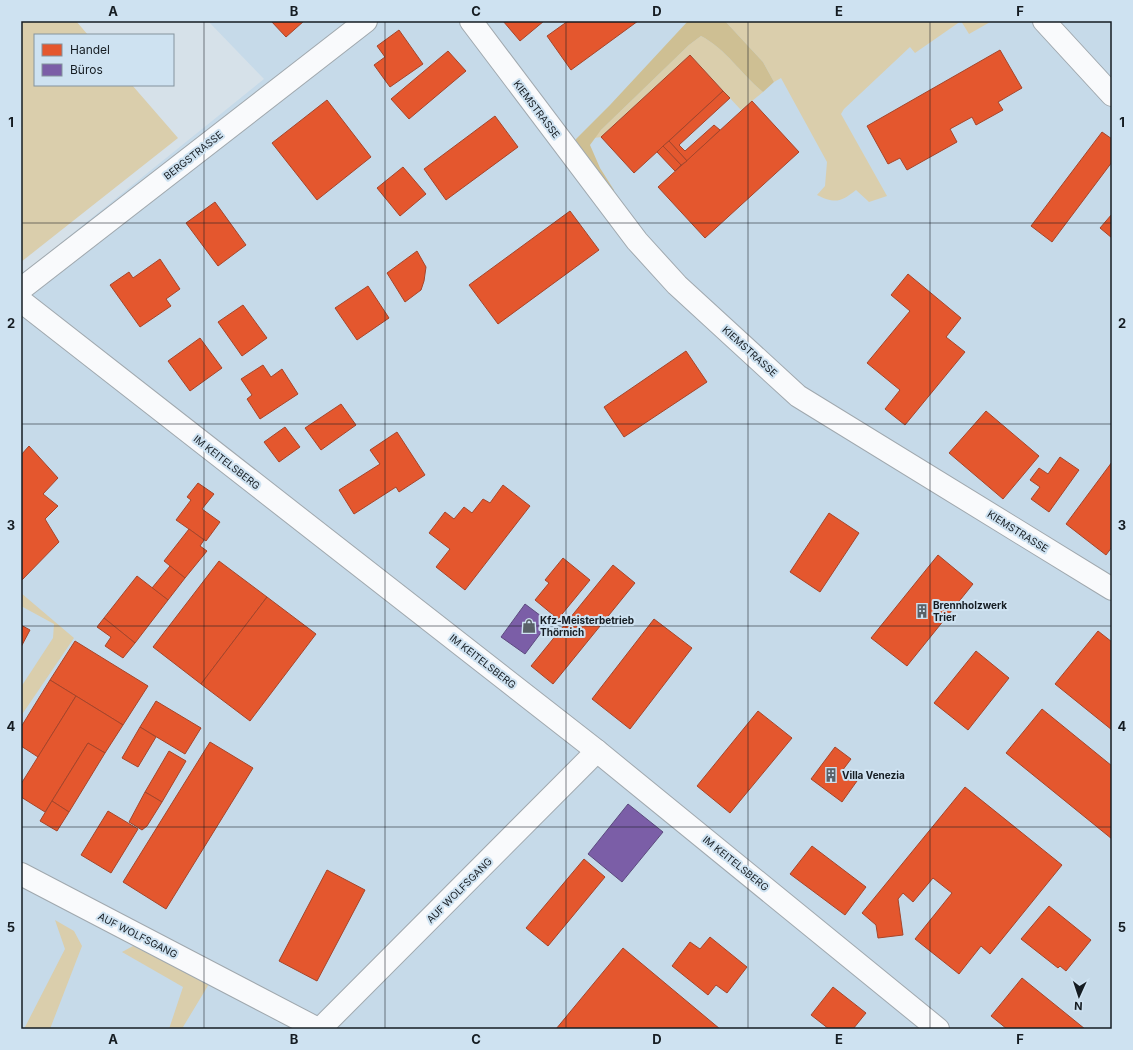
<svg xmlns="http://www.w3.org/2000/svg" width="1133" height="1050" font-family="Inter,sans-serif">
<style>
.built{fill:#c6dae9}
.green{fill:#daceac}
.forest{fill:#cebf93}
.shops{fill:#e4572e;stroke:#a6452a}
.offices{fill:#7b5ea7;stroke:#5c4a7f}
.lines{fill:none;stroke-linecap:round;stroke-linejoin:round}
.minor-casing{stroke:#a0a8ae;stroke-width:24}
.minor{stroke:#f9fafc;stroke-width:22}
.grid{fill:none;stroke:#151c22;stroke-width:1;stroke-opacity:0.55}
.labels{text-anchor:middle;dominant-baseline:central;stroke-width:4;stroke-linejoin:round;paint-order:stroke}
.street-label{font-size:10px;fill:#151c22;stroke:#cee2f1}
.poi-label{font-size:10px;font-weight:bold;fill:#151c22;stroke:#cee2f1;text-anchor:start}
.neatline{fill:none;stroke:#151c22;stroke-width:1.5}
.grid-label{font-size:13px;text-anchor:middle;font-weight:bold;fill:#151c22}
</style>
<rect width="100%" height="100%" fill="#d6e1e9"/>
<path class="built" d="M208,21H1112V1029H21V275L264,79Z"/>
<g class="green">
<path d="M21,21H76L88,35H35V85H132L178,138L21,262Z"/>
<path d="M725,21H992L969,34L961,21L915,53L910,47L844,109L841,114L887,196L869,202L856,190C841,202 835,204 817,195L825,186L827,162L781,78L774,82L763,62Z"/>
<path d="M701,36C726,49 741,74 763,92L741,110L690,55L601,137L594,138L601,130L689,45Z"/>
<path d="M21,593L74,638L21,716V687L53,638L54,624L21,606Z"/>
<path d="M55,920L74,931L82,946L50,1029H24L65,949Z"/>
<path d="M133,946L209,984L183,1027L186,1029H169L183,987L122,952Z"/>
</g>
<path class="forest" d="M688,21H725L763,62L774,82L763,92C741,74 726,49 701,36L689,45L601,130L590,145L600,168L614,190L612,192L574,144L576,139L610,105Z"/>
<g class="shops">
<path d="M271,21H304L286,37Z"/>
<path d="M503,21H544L520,41Z"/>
<path d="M568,21H638L571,70L547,36Z"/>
<path d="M399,30L423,64L390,87L374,65L385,57L377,46Z"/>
<path d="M1000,50L1022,88L998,102L1003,110L976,125L972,117L950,129L957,142L907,170L900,158L888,164L867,126Z"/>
<path d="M448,51L466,71L409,119L391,99Z"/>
<path d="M690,55L723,91L634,173L601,137Z"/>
<path d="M723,91L730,98L679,145L685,151L714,125L720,130L687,161L669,141Z"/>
<path d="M327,100L371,157L317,200L272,143Z"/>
<path d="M752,101L799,152L705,238L658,187Z"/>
<path d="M495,116L518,147L446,200L424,169Z"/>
<path d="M1102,132L1112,139V162L1052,242L1031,226Z"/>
<path d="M669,141L687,161L681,165L663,146Z"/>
<path d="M663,146L681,165L675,171L657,152Z"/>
<path d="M403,167L426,194L400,216L377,188Z"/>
<path d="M215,202L246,245L218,266L186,223Z"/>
<path d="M570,211L599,250L498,324L469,285Z"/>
<path d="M1112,214V238L1100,228Z"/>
<path d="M417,251L426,267L424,281L421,290L405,302L387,273Z"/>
<path d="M160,259L180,289L166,299L171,306L140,327L110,285L129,272L133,278Z"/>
<path d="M908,274L961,318L946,337L965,352L905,425L885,409L900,390L867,363L910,311L891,295Z"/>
<path d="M368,286L389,318L357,340L335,308Z"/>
<path d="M243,305L267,338L242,356L218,322Z"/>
<path d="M200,338L222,368L190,391L168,361Z"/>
<path d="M686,351L707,382L624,437L604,407Z"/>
<path d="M263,365L271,377L282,369L298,394L260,419L247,399L252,395L241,379Z"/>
<path d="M341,404L356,425L321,450L305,428Z"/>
<path d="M986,411L1039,456L1003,499L949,453Z"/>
<path d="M285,427L300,447L279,462L264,442Z"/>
<path d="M397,432L425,475L399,492L396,487L354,514L339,490L380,464L370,450Z"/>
<path d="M29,446L58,478L43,494L58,506L45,519L59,542L21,581V455Z"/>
<path d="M1060,457L1079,470L1049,512L1031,499L1040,487L1030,480L1039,468L1048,474Z"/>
<path d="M1112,462V547L1106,555L1066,524Z"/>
<path d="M198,483L214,494L202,509L220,522L206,541L176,520L191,500L187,497Z"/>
<path d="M503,485L530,506L465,590L436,567L450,549L429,533L445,512L454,519L464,507L472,513L483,499L490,503Z"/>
<path d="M829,513L859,533L820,592L790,572Z"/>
<path d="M189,529L204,540L200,546L207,551L185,578L164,561Z"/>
<path d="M938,555L973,584L907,666L871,638Z"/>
<path d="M563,558L590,580L558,619L535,600L549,583L545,580Z"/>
<path d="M219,561L267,597L201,684L153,647Z"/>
<path d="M613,565L635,583L553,684L531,666Z"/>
<path d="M170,566L185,578L168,600L152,588Z"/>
<path d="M137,576L168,600L135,643L104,618Z"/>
<path d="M267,597L316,634L250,721L201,684Z"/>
<path d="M104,618L135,643L123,658L105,646L111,637L97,627Z"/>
<path d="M654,619L692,648L630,729L592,699Z"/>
<path d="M21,625L30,630L21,647Z"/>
<path d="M1098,631L1112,642V730L1055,684Z"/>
<path d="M75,641L148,686L123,725L50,680Z"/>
<path d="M976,651L1009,678L968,730L934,703Z"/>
<path d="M50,680L76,696L38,757L21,746V727Z"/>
<path d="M76,696L123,725L105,753L88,743L45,812L21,797V784Z"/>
<path d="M156,701L201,728L185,754L140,727Z"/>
<path d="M1042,709L1112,766V839L1006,753Z"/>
<path d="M758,711L792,738L730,813L697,786Z"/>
<path d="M140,727L156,737L138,767L122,758Z"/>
<path d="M210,742L253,768L166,909L123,882Z"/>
<path d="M88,743L105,753L69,812L52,801Z"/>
<path d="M835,747L851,759L842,771L857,781L842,802L811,779Z"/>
<path d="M169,751L186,761L162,802L145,792Z"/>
<path d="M965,787L1062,865L990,954L981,946L959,974L915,939L952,893L933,878L913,902L903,893L898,899L903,935L878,938L876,925L862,913Z"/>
<path d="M145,792L162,802L147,826L142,830L129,822Z"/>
<path d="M52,801L69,812L57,831L40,821Z"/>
<path d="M108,811L138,829L111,873L81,855Z"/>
<path d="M812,846L866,887L845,915L790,874Z"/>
<path d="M584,859L605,877L548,946L526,928Z"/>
<path d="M327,870L365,890L317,981L279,961Z"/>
<path d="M1049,906L1091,940L1066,971L1060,966L1058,968L1021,939Z"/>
<path d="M710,937L747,967L727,993L716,985L708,995L672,966L690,942L700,949Z"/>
<path d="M623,948L720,1029H556Z"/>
<path d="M1022,978L1085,1029H1007L991,1016Z"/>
<path d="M833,987L866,1013L853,1029H829L811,1015Z"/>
</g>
<g class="offices">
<path d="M525,604L549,622L525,654L501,637Z"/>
<path d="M628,804L663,832L622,882L588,854Z"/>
</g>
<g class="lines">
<defs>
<g id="minor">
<path d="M471,21L637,241L677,285L798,396L1112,589"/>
<path d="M1044,21L1112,95"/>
<path d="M21,289L366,21"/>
<path d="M21,301L597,751L938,1029"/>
<path d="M21,874L318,1029"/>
<path d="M320,1029L597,751"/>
</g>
</defs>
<use href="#minor" class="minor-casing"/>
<use href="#minor" class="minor"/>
</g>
<path class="grid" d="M204,21V1029M385,21V1029M566,21V1029M748,21V1029M930,21V1029M21,223H1112M21,424H1112M21,626H1112M21,827H1112"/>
<defs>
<symbol id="building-bare" viewBox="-9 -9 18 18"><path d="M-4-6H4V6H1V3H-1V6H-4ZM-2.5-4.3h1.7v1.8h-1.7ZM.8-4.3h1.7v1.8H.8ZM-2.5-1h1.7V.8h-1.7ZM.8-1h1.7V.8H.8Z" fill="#596168" stroke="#cee2f1" stroke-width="2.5" paint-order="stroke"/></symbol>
<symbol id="shop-bare" viewBox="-9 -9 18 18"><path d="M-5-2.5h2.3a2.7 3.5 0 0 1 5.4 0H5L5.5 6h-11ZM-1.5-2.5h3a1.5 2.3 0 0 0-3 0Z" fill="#596168" stroke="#cee2f1" stroke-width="2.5" paint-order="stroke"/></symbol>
</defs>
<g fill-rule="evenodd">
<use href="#building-bare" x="912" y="601" width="20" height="20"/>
<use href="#shop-bare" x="519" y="616" width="20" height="20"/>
<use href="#building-bare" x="821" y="765" width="20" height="20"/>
</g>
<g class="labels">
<g class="street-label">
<text transform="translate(537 109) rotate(53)">KIEMSTRASSE</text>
<text transform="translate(193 155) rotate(-38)">BERGSTRASSE</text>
<text transform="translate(750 351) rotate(42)">KIEMSTRASSE</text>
<text transform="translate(227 462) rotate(38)">IM KEITELSBERG</text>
<text transform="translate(1018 531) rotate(32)">KIEMSTRASSE</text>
<text transform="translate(483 661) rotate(38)">IM KEITELSBERG</text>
<text transform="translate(736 863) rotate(39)">IM KEITELSBERG</text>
<text transform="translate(459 890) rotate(-45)">AUF WOLFSGANG</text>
<text transform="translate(138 935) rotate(27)">AUF WOLFSGANG</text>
</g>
<g class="poi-label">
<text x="933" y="605">Brennholzwerk<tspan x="933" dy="12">Trier</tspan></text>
<text x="540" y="620">Kfz-Meisterbetrieb<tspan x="540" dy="12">Thörnich</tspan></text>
<text x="842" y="775">Villa Venezia</text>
</g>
</g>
<rect width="1133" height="1050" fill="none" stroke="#cee2f1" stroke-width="44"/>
<rect x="34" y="34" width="140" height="52" fill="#cee2f1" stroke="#84939e"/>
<rect x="42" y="44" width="20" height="12" fill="#e4572e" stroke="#84939e"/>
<text x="70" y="54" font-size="12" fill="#151c22">Handel</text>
<rect x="42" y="64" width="20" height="12" fill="#7b5ea7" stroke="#84939e"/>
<text x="70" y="74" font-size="12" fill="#151c22">Büros</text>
<g transform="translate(1079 996) rotate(183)" stroke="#cee2f1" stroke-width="3" paint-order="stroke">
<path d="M0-3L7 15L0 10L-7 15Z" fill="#151c22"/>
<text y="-6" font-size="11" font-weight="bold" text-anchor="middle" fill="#151c22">N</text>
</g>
<rect x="22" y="22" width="1089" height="1006" class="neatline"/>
<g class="grid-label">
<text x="113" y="16">A</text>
<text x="294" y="16">B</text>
<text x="476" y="16">C</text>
<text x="657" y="16">D</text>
<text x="839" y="16">E</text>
<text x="1020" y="16">F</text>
<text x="11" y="127">1</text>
<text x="1122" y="127">1</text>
<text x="11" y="328">2</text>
<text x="1122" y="328">2</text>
<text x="11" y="530">3</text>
<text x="1122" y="530">3</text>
<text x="11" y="731">4</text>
<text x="1122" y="731">4</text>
<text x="11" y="932">5</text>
<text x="1122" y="932">5</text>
<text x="113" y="1044">A</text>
<text x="294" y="1044">B</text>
<text x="476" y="1044">C</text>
<text x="657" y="1044">D</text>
<text x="839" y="1044">E</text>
<text x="1020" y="1044">F</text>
</g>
</svg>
